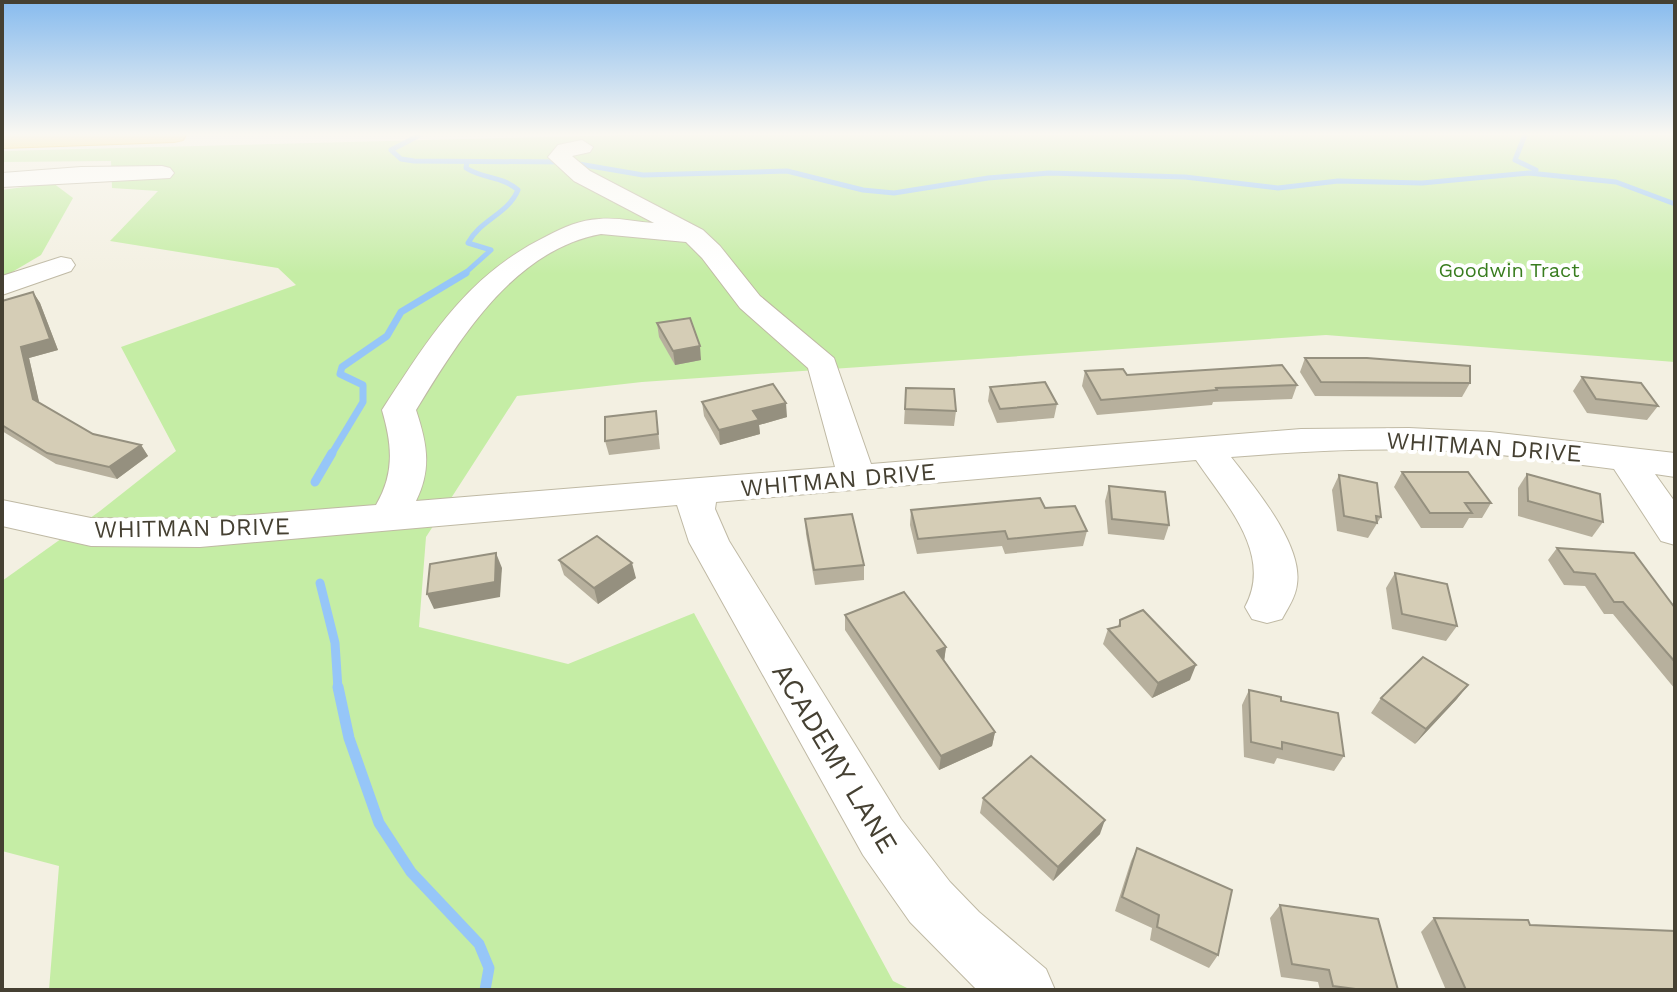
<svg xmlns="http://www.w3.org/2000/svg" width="1677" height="992" font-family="'Work Sans',sans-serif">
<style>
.green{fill:#c5eda5}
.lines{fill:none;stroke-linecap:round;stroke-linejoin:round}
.stream-far3{stroke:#96c6f8;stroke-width:5}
.stream-far2{stroke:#96c6f8;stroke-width:7}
.stream-far1{stroke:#96c6f8;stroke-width:9}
.stream{stroke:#96c6f8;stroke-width:11}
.minor-casing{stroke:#bfb9a4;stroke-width:2}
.highway-casing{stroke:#efb921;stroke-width:2}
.minor{fill:#fff;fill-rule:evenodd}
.highway{fill:#ffdb61;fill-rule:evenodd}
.wall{fill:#b7b09d}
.shaded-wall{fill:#95907f}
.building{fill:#d5cdb6;stroke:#95907f;stroke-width:2}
.labels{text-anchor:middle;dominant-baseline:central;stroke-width:8;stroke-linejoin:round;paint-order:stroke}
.far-park-label{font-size:20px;fill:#397d1f;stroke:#fff}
.street-label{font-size:24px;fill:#454032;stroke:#fff}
.near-street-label{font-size:28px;fill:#454032;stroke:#fff}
</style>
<rect width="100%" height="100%" fill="#f3f0e2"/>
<g class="green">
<path d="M621,135H1675V362L1326,335L642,382L517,396L426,537L419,627L568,664L694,613L893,981L911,990H49L59,866L2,851V581L100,511L176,451L121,347L296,285L278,268L110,241L158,191L112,188L111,161L2,162V151Z"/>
<path d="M53,183L73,198L41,255L2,278V190Z"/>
</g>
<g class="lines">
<g class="stream-far3">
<path d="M1525,135L1515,160L1536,170"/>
<path d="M418,136L391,150L401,159L414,161L567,162L643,175L787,171L863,190L894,193L988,178L1049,173L1185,177L1278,188L1338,181L1422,183L1529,173L1616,182L1675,204"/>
<path d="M463,275L491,250L468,243C480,220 508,214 518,190C502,176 483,179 466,168L467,162"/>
</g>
<path class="stream-far2" d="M331,455L363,402V385L340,374L342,367L387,336L401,312L466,273"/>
<g class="stream-far1">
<path d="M315,482L332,453"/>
<path d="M320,583L335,643L338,689"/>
</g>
<path class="stream" d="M338,687L349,738L379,823L411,872L479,944L489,968L485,990"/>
<defs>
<g id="minor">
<path d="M582,140L593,147L590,152L572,156L590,171L703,230L720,246L760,296L834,358L871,464L1301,429L1409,428L1490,432L1675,453V477L1655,474L1675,502V545L1661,541L1614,469C1573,464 1532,458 1491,454C1405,446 1317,450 1231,457C1254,487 1303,544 1297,584C1296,596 1288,608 1282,619L1267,623L1252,619L1245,607C1274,554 1225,503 1196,460L716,502L715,509L729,541L901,819L950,882L979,912L1046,969L1055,990H977L910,922L863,855L689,542L677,505L200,547L91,546L2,526V500L91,518L200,519L376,505C395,473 392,444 382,410C429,338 467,275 547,236C564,227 580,220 599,219C617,217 636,222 654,223L574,181L548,157L558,145ZM601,234L686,242L702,258L740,308L808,368L835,467L416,501C432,469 427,443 416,410C459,340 513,250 601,234Z"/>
<path d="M162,166L170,168L174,173L170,178L2,187V173L81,167Z"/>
<path d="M61,257L71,259L75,265L71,271L2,295V276Z"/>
</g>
<path id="highway" d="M2,135H186L183,140L174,142L2,148Z"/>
</defs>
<use href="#minor" class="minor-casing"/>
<use href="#highway" class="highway-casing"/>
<use href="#minor" class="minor"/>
<use href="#highway" class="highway"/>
</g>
<g class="wall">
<path d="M33,292L40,303L58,350L29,358L39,403L93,434L141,445L148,456L117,479L56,464L2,431V301Z"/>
<path d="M657,323L701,360L675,365L659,337Z"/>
<path d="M1305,358L1470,383L1462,397L1315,396L1300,372Z"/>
<path d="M1085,371L1127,375L1297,385L1292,399L1213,402L1212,405L1097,415L1082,386Z"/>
<path d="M1582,377L1658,406L1647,420L1587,413L1573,391Z"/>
<path d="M990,387L1057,404L1054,418L997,423L988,401Z"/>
<path d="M906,388L956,411L954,426L904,424Z"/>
<path d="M702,402L787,417L759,425L760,434L720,445L704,416Z"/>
<path d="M656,411L660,449L609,455L605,441Z"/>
<path d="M1402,472L1491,503L1482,518H1469L1463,528H1421L1394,487Z"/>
<path d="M1527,474L1603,522L1592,537L1518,516V488Z"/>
<path d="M1339,475L1381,517L1368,538L1337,531L1332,490Z"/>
<path d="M1109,486L1169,525L1164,540L1108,534L1105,501Z"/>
<path d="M1045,508L1087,531L1083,546L1005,554L1002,546L917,554L910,525L911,510Z"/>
<path d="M805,519L864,565V580L815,585L806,534Z"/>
<path d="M1557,548L1675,608V689L1613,614H1604L1585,586L1564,585L1548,560Z"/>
<path d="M559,560L636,578L598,604L564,575Z"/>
<path d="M1395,573L1457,626L1446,641L1392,629L1386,588Z"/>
<path d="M845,615L946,647L944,660L995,732L992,746L939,770L845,630Z"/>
<path d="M1120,620L1190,680L1152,698L1103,644L1108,629L1118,626Z"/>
<path d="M1468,685L1456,700L1415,744L1371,713L1381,698Z"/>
<path d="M1249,690L1281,701L1344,756L1334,771L1277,758L1274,764L1244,757L1242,705Z"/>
<path d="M983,798L1100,834L1053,881L980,813Z"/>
<path d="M1137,848L1218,955L1209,968L1150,940L1152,928L1115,911L1131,861Z"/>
<path d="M1280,905L1398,990H1320L1318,982L1281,977L1270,918Z"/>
<path d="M1434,918L1530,925L1675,990H1446L1421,932Z"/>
</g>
<g class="shaded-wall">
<path d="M33,292L40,303L58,350L29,358L41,410L33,399L21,347Z"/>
<path d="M700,346L701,360L675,365L673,351Z"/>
<path d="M786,403L787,417L759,425L760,434L720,445L719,430L753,411Z"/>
<path d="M141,445L148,456L117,479L109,467Z"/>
<path d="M496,553L502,568L500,597L434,609L427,594Z"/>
<path d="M632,563L636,578L598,604L594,588Z"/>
<path d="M946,647L944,662L937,651Z"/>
<path d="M1196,665L1190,680L1152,698L1158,683Z"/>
<path d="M1468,685L1456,700L1415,744L1426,729Z"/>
<path d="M995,732L992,746L939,770L941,756Z"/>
<path d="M1105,820L1100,834L1053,881L1058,867Z"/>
</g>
<g class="building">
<path d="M33,292L50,339L21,347L33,399L93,434L141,445L109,467L47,453L2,425V301Z"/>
<path d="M690,318L700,346L673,351L657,323Z"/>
<path d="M1305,358H1367L1470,366V383L1321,382Z"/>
<path d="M1282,365L1297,385L1216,388L1217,390L1101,400L1085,371L1123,369L1127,375Z"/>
<path d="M1582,377L1641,383L1658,406L1596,399Z"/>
<path d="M1045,382L1057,404L1000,409L990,387Z"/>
<path d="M773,384L786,403L753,411L759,420L719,430L702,402Z"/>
<path d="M906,388L954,389L956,411L905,409Z"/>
<path d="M656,411L658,434L605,441V417Z"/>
<path d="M1402,472H1468L1491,503H1465L1472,513H1430Z"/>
<path d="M1527,474L1600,494L1603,522L1528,501Z"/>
<path d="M1339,475L1377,483L1381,517L1376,516L1377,523L1344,516Z"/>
<path d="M1109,486L1165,492L1169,525L1112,519Z"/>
<path d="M1040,498L1045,508L1075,506L1087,531L1008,539L1005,531L918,539L911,510Z"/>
<path d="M852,514L864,565L814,570L805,519Z"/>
<path d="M597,536L632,563L594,588L559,560Z"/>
<path d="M1557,548L1634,553L1675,608V662L1623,602H1614L1595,574L1574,572Z"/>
<path d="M496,553L495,582L427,594L430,564Z"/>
<path d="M1395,573L1447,584L1457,626L1402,614Z"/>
<path d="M904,592L946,647L937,651L995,732L941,756L845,615Z"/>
<path d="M1143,610L1196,665L1158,683L1108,629L1120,626V620Z"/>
<path d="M1423,657L1468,685L1426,729L1381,698Z"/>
<path d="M1249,690L1281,697V701L1338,713L1344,756L1282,742V749L1251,742Z"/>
<path d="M1031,756L1105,820L1058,867L983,798Z"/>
<path d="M1137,848L1232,890L1218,955L1157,927L1159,915L1122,897Z"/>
<path d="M1280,905L1378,919L1398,990H1363L1333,986L1329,970L1292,964Z"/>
<path d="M1434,918L1528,920L1530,925L1675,931V990H1466Z"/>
</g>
<linearGradient id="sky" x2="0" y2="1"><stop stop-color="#87bbee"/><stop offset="0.49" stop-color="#faf8f2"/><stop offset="1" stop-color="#faf8f2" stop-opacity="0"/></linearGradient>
<rect width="1677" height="274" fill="url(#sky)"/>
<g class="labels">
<g class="far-park-label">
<text x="1509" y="270">Goodwin Tract</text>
</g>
<g class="street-label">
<text transform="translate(1484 447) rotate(4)">WHITMAN DRIVE</text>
<text transform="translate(838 480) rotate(-5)">WHITMAN DRIVE</text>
<text transform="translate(192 528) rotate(-1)">WHITMAN DRIVE</text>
</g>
<g class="near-street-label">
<text transform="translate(835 758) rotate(59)">ACADEMY LANE</text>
</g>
</g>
<rect width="1677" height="992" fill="none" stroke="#454032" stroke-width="8"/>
</svg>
